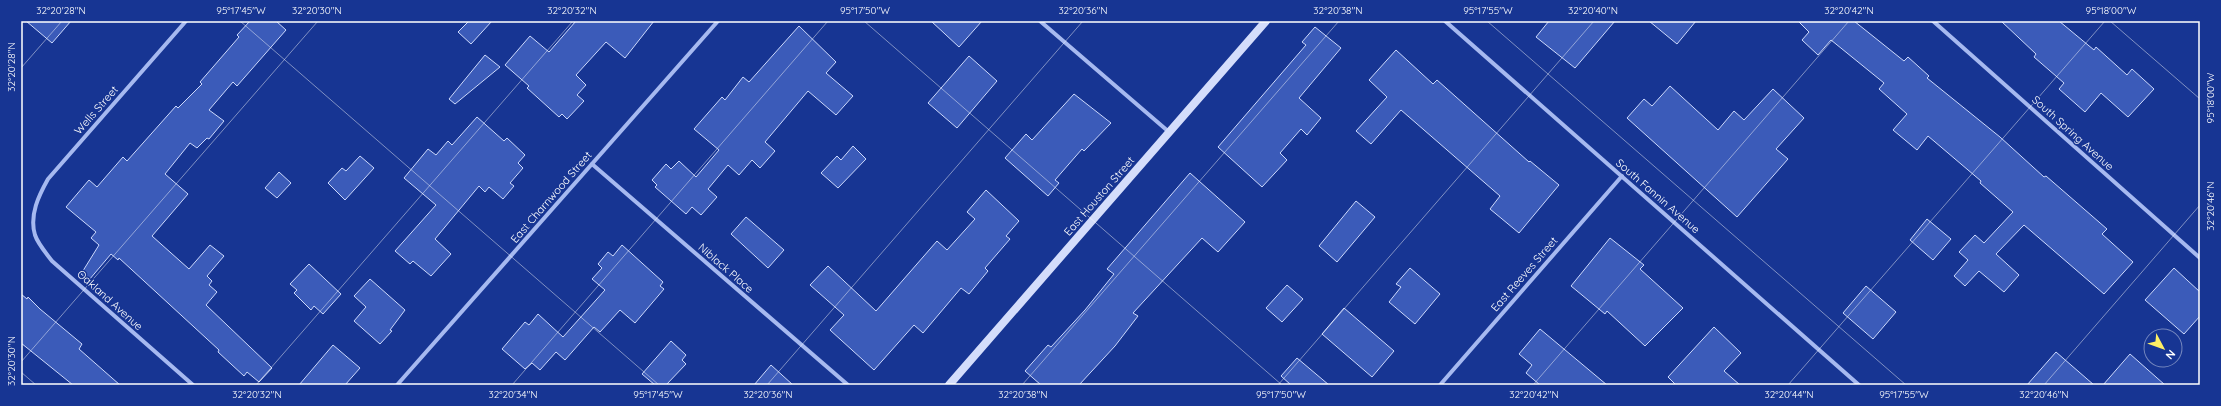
<svg xmlns="http://www.w3.org/2000/svg" width="2221" height="406" font-family="Quicksand,sans-serif">
<style>
.building{fill:#3b5bb9;stroke:#cdd9fc}
.lines{fill:none;stroke-linecap:round;stroke-linejoin:round}
.street{stroke:#a6b9f0;stroke-width:4}
.secondary{stroke:#d4ddfb;stroke-width:8}
.ticks{fill:none;stroke:#fff;stroke-width:1;stroke-opacity:0.45}
.labels{text-anchor:middle;dominant-baseline:central;stroke-width:3;stroke-linejoin:round;paint-order:stroke}
.street-label{font-size:11px;fill:#fff;stroke:#173593}
.neatline{fill:none;stroke:#fff;stroke-width:1.5}
.ticks-label{font-size:10px;text-anchor:middle;fill:#fff}
</style>
<rect width="100%" height="100%" fill="#173593"/>
<g class="building">
<path d="M26,21H71L52,43Z"/>
<path d="M250,21H276L286,30L237,86L233,82L209,110L224,121L209,139L207,138L197,148L190,143L165,174L188,194L152,236L189,269L210,245L224,256L207,276L212,281L209,285L217,292L206,305L272,368L259,382L247,372L244,376L218,352L219,350L119,258L118,260L111,254L89,280L81,274L99,245L91,238L96,232L66,207L89,180L97,187L123,157L127,161L176,106L178,108L202,84L200,82L239,37L237,35Z"/>
<path d="M469,21H492L471,44L458,32Z"/>
<path d="M576,21H654L625,58L606,42L576,75L586,85L577,95L584,101L567,119L562,114L559,117L527,88L529,86L505,65L530,36L549,52Z"/>
<path d="M931,21H982L959,47Z"/>
<path d="M1549,21H1615L1575,68L1536,37Z"/>
<path d="M1649,21H1696L1677,44Z"/>
<path d="M1798,21H1854L1904,61L1908,57L1929,76L1927,78L2000,137L2044,177L2046,176L2107,229L2102,234L2133,262L2104,294L2024,225L1996,254L2019,275L2004,292L1979,271L1965,286L1954,276L1968,260L1959,252L1975,235L1984,243L2013,212L1980,183L1981,181L1928,136L1917,150L1893,130L1907,114L1879,89L1884,83L1831,40L1818,55L1802,40L1809,32Z"/>
<path d="M2001,21H2059L2094,50L2096,47L2127,75L2132,69L2154,89L2128,117L2101,93L2085,112L2059,89L2064,83L2034,57L2036,54Z"/>
<path d="M799,26L836,62L826,73L853,96L836,115L808,91L765,142L775,151L760,168L752,160L739,175L728,165L708,189L717,197L701,215L692,207L686,214L655,187L657,185L652,180L666,164L671,169L679,161L696,177L719,150L694,129L722,97L725,100L743,77L749,82Z"/>
<path d="M1315,27L1341,48L1299,98L1321,118L1307,135L1301,129L1280,153L1287,160L1262,187L1218,147L1306,45L1302,42Z"/>
<path d="M1396,50L1433,84L1437,80L1529,162L1530,161L1559,185L1519,233L1490,209L1500,196L1401,110L1371,144L1356,131L1387,97L1369,80Z"/>
<path d="M485,55L500,67L455,104L449,99Z"/>
<path d="M969,56L997,81L957,128L928,103Z"/>
<path d="M1670,86L1718,130L1734,111L1744,120L1773,89L1804,118L1776,149L1788,159L1737,217L1627,118L1644,99L1652,106Z"/>
<path d="M1074,94L1111,123L1084,151L1082,149L1055,180L1059,183L1048,196L1005,158L1026,134L1032,140Z"/>
<path d="M477,117L504,141L507,138L525,155L518,163L523,168L510,183L514,186L503,199L489,187L485,192L479,186L435,239L451,254L431,276L413,261L410,264L395,251L436,205L404,178L428,149L436,155L448,141L452,145Z"/>
<path d="M853,146L866,159L838,188L821,173L837,156L841,160Z"/>
<path d="M360,156L374,168L345,200L328,183L342,168L346,171Z"/>
<path d="M279,172L291,183L277,198L265,188Z"/>
<path d="M1190,173L1245,222L1218,252L1202,238L1133,313L1138,316L1115,346L1079,385H1041L1025,371L1048,345L1051,347L1085,310L1114,274L1107,269Z"/>
<path d="M986,190L1019,221L1006,236L1010,239L985,268L988,271L969,294L961,288L923,333L914,325L874,370L830,330L844,315L810,285L828,266L876,311L937,241L947,250L975,219L967,212Z"/>
<path d="M1356,201L1375,217L1337,262L1319,246Z"/>
<path d="M746,217L784,250L768,268L731,234Z"/>
<path d="M1927,219L1951,239L1933,260L1910,240Z"/>
<path d="M1610,238L1644,265L1640,269L1683,308L1645,346L1607,311L1605,314L1571,286Z"/>
<path d="M622,245L663,282L660,286L664,289L635,323L620,310L600,332L594,327L565,360L556,352L540,370L532,363L525,369L502,349L525,322L529,325L538,314L563,337L605,290L592,279L602,268L598,264L608,252L613,256Z"/>
<path d="M309,264L341,294L323,314L314,306L311,310L294,293L297,290L290,284Z"/>
<path d="M1410,268L1440,294L1415,324L1389,302L1401,287L1396,284Z"/>
<path d="M2174,268L2200,292V316L2184,334L2145,300Z"/>
<path d="M370,279L405,310L390,330L392,331L380,344L354,321L366,307L354,296Z"/>
<path d="M1287,285L1303,299L1282,322L1266,308Z"/>
<path d="M1866,286L1896,312L1873,339L1843,313Z"/>
<path d="M21,294L27,299L28,297L40,309L82,344L79,349L120,385H73L21,343Z"/>
<path d="M1344,308L1394,351L1372,377L1322,334Z"/>
<path d="M1714,327L1741,353L1724,371L1740,385H1676L1668,377Z"/>
<path d="M1540,329L1607,385H1540L1526,373L1532,365L1519,354Z"/>
<path d="M671,341L686,355L682,360L686,364L666,385H655L642,374Z"/>
<path d="M333,345L360,368L345,385H299Z"/>
<path d="M2056,352L2094,385H2027Z"/>
<path d="M2130,354L2165,385H2103Z"/>
<path d="M1297,358L1329,385H1291L1281,376Z"/>
<path d="M771,365L793,385H754Z"/>
</g>
<g class="lines">
<g class="street">
<path d="M186,21L48,179C39,195 29,215 35,235C38,244 46,253 52,261L193,385"/>
<path d="M1040,21L1169,132"/>
<path d="M1445,21L1859,385"/>
<path d="M1933,21L2200,258"/>
<path d="M592,164L848,385"/>
<path d="M397,385L718,21"/>
<path d="M1440,385L1622,176"/>
</g>
<path class="secondary" d="M949,385L1266,21"/>
</g>
<path class="ticks" d="M240,21L659,385M864,21L1282,385M1487,21L1906,385M2110,21L2200,99M21,68L62,21M21,362L318,21M21,372L36,385M256,385L573,21M512,385L828,21M767,385L1083,21M1022,385L1339,21M1278,385L1594,21M1533,385L1849,21M1788,385L2105,21M2044,385L2200,205"/>
<g class="labels">
<g class="street-label">
<text transform="translate(96 110) rotate(-49)">Wells Street</text>
<text transform="translate(2073 133) rotate(42)">South Spring Avenue</text>
<text transform="translate(1099 196) rotate(-49)">East Houston Street</text>
<text transform="translate(1658 196) rotate(41)">South Fannin Avenue</text>
<text transform="translate(551 197) rotate(-49)">East Charnwood Street</text>
<text transform="translate(726 268) rotate(41)">Niblack Place</text>
<text transform="translate(1524 274) rotate(-49)">East Reeves Street</text>
<text transform="translate(110 300) rotate(42)">Oakland Avenue</text>
</g>
</g>
<rect width="2221" height="406" fill="none" stroke="#173593" stroke-width="44"/>
<g transform="translate(2163 348) rotate(131)"><circle r="19" fill="#173593" stroke="#7486be"/>
<path d="M0-3L7 15L0 10L-7 15Z" fill="#fff065"/>
<text y="-6" font-size="11" font-weight="bold" text-anchor="middle" fill="#ffffff">N</text>
</g>
<rect x="22" y="22" width="2177" height="362" class="neatline"/>
<g class="ticks-label">
<text x="61" y="14">32°20'28"N</text>
<text x="241" y="14">95°17'45"W</text>
<text x="317" y="14">32°20'30"N</text>
<text x="572" y="14">32°20'32"N</text>
<text x="865" y="14">95°17'50"W</text>
<text x="1083" y="14">32°20'36"N</text>
<text x="1338" y="14">32°20'38"N</text>
<text x="1488" y="14">95°17'55"W</text>
<text x="1593" y="14">32°20'40"N</text>
<text x="1849" y="14">32°20'42"N</text>
<text x="2111" y="14">95°18'00"W</text>
<text transform="translate(11 67) rotate(-90)" y="4">32°20'28"N</text>
<text transform="translate(2210 98) rotate(-90)" y="4">95°18'00"W</text>
<text transform="translate(2210 206) rotate(-90)" y="4">32°20'46"N</text>
<text transform="translate(11 361) rotate(-90)" y="4">32°20'30"N</text>
<text x="257" y="398">32°20'32"N</text>
<text x="513" y="398">32°20'34"N</text>
<text x="658" y="398">95°17'45"W</text>
<text x="768" y="398">32°20'36"N</text>
<text x="1023" y="398">32°20'38"N</text>
<text x="1281" y="398">95°17'50"W</text>
<text x="1534" y="398">32°20'42"N</text>
<text x="1789" y="398">32°20'44"N</text>
<text x="1904" y="398">95°17'55"W</text>
<text x="2044" y="398">32°20'46"N</text>
</g>
</svg>
